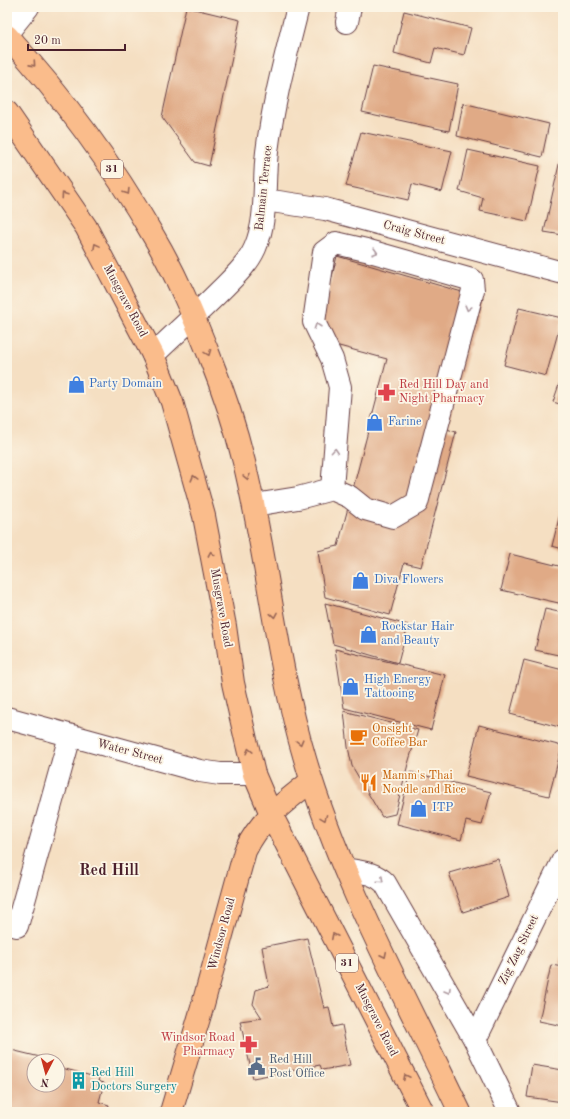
<svg xmlns="http://www.w3.org/2000/svg" width="570" height="1119" font-family="'Old Standard TT',serif">
<style>
.building{fill:#e0aa86}
.lines{fill:none;stroke-linecap:round;stroke-linejoin:round}
.minor-casing{stroke:#643c42;stroke-width:24}
.major-casing{stroke:#643c42;stroke-width:24}
.minor{stroke:#fff;stroke-width:22}
.major{stroke:#fabc8b;stroke-width:22}
.oneway{stroke:#996656}
.oneway2{stroke:#ae9aa0}
.labels{text-anchor:middle;dominant-baseline:central;stroke-width:3.5;stroke-linejoin:round;paint-order:stroke}
.shield{fill:#fcf5e5;stroke:#7f5f63;stroke-width:1}
.shield-label{font-size:11px;font-weight:bold;fill:#4a1f2b}
.street-label{font-size:12px;fill:#4a1f2b;stroke:#fcf5e5}
.shop-label{font-size:12px;fill:#366cbe;stroke:#fcf5e5;text-anchor:start}
.health-label{font-size:12px;fill:#be3a42;stroke:#fcf5e5;text-anchor:start}
.food-label{font-size:12px;fill:#c56008;stroke:#fcf5e5;text-anchor:start}
.service-label{font-size:12px;fill:#4e5e75;stroke:#fcf5e5;text-anchor:start}
.culture-label{font-size:12px;fill:#0d838f;stroke:#fcf5e5;text-anchor:start}
.district-label{font-size:16px;font-weight:bold;fill:#4a1f2b;stroke:#fcf5e5}
</style>
<rect width="100%" height="100%" fill="#fcf5e5"/>
<filter id="ink" filterUnits="userSpaceOnUse"><feTurbulence type="fractalNoise" baseFrequency=".025" numOctaves="2"/><feDisplacementMap in="SourceGraphic" scale="8" xChannelSelector="R" yChannelSelector="G"/><feConvolveMatrix kernelMatrix="1 2 1 2 8 2 1 2 1" color-interpolation-filters="sRGB"/></filter>
<filter id="wash" filterUnits="userSpaceOnUse"><feTurbulence type="fractalNoise" baseFrequency=".012" numOctaves="4" result="noise"/><feDisplacementMap in="SourceGraphic" scale="16" xChannelSelector="R" yChannelSelector="G"/><feGaussianBlur stdDeviation="0.9" result="paint"/><feColorMatrix in="noise" values="0 0 0 0 0 0 0 0 0 0 0 0 0 0 0 0 0 1.4 0 .05"/><feComposite in="paint" operator="in"/></filter>
<g filter="url(#wash)">
<rect width="100%" height="100%" fill="#f5dfc2"/>
<g id="blocks">
<g class="building">
<path d="M186,7L240,20L209,166L195,162L162,117Z"/>
<path d="M404,11L471,28L464,55L435,48L431,63L394,53Z"/>
<path d="M373,66L458,84L449,131L362,112Z"/>
<path d="M463,103L549,124L542,157L457,136Z"/>
<path d="M361,132L452,151L442,192L412,184L408,200L346,186Z"/>
<path d="M468,150L540,166L527,221L480,211L483,198L459,191Z"/>
<path d="M562,151H563V235L544,232Z"/>
<path d="M337,256L483,298L447,429L456,432L421,567L404,563L390,615L325,597L318,551L338,546L387,359L317,340Z"/>
<path d="M519,308L562,318L546,376L504,365Z"/>
<path d="M563,373V405L553,402Z"/>
<path d="M561,510L563,511V549L552,546Z"/>
<path d="M510,554L563,567V604L501,590Z"/>
<path d="M325,603L408,625L398,663L333,644Z"/>
<path d="M545,609L563,613V656L535,650Z"/>
<path d="M335,649L445,675L431,730L344,708Z"/>
<path d="M524,660L563,670V728L510,714Z"/>
<path d="M344,711L418,730L408,764L395,814L382,817L352,766L348,747Z"/>
<path d="M479,725L562,746L549,796L466,776Z"/>
<path d="M410,772L491,792L482,825L466,821L461,840L397,824Z"/>
<path d="M498,859L509,897L463,912L449,873Z"/>
<path d="M307,938L324,1008L329,1007L333,1027L342,1025L350,1065L322,1070L320,1065L253,1078L240,1021L262,1018L253,1004L256,990L269,986L262,947Z"/>
<path d="M563,951V964L559,963Z"/>
<path d="M551,965L563,967V1026L539,1021Z"/>
<path d="M7,1049L44,1058L43,1061H34V1085H58V1067L99,1078L98,1081L104,1083L99,1102L109,1105L107,1112H7Z"/>
<path d="M532,1065L563,1070V1102L527,1097Z"/>
</g>
</g>
</g>
<g filter="url(#ink)">
<use href="#blocks" fill-opacity="0" stroke="#643c42" stroke-width="1"/>
<g class="lines">
<defs>
<g id="minor">
<path d="M347,22L350,7"/>
<path d="M7,33L28,7"/>
<path d="M265,200L325,209L563,273"/>
<path d="M153,355C176,333 199,312 221,290C234,277 248,264 255,248C268,218 263,184 267,152C273,103 286,55 298,7"/>
<path d="M254,505L298,498L332,489L350,497L365,509L393,517L417,503L473,290L472,280L366,250L336,243L324,252L314,322L332,359L340,387L332,489"/>
<path d="M7,718L200,771L220,774H254"/>
<path d="M345,869C360,872 374,872 385,883L475,1040L510,1112"/>
<path d="M7,924L17,926L70,736"/>
<path d="M475,1040L563,860"/>
</g>
<g id="major">
<path d="M7,36C63,97 112,164 154,237C176,274 193,315 209,355C223,390 235,425 244,462C268,560 276,662 305,759C341,882 405,996 460,1112"/>
<path d="M7,112L86,227L153,355L172,402L204,516L225,626L233,683L246,740L254,774L271,814L423,1112"/>
<path d="M171,1112L202,1008L245,851C261,818 284,803 311,781"/>
</g>
</defs>
<use href="#minor" class="minor-casing"/>
<use href="#major" class="major-casing"/>
<use href="#minor" class="minor"/>
<use href="#major" class="major"/>
</g>
<defs><path id="oneway-chevron" d="M-2-3.5L2.5 0L-2 3.5" fill="none" stroke-width="1.6" stroke-linecap="round" stroke-linejoin="round"/></defs>
<g class="oneway">
<use href="#oneway-chevron" transform="translate(33 64) rotate(48)"/>
<use href="#oneway-chevron" transform="translate(127 192) rotate(58)"/>
<use href="#oneway-chevron" transform="translate(64 195) rotate(-124)"/>
<use href="#oneway-chevron" transform="translate(96 246) rotate(-118)"/>
<use href="#oneway-chevron" transform="translate(208 353) rotate(69)"/>
<use href="#oneway-chevron" transform="translate(247 477) rotate(77)"/>
<use href="#oneway-chevron" transform="translate(194 478) rotate(-105)"/>
<use href="#oneway-chevron" transform="translate(211 554) rotate(-100)"/>
<use href="#oneway-chevron" transform="translate(274 615) rotate(80)"/>
<use href="#oneway-chevron" transform="translate(300 742) rotate(75)"/>
<use href="#oneway-chevron" transform="translate(249 751) rotate(-104)"/>
<use href="#oneway-chevron" transform="translate(324 818) rotate(69)"/>
<use href="#oneway-chevron" transform="translate(334 936) rotate(-117)"/>
<use href="#oneway-chevron" transform="translate(384 955) rotate(64)"/>
<use href="#oneway-chevron" transform="translate(406 1077) rotate(-117)"/>
</g>
<g class="oneway2">
<use href="#oneway-chevron" transform="translate(375 252) rotate(16)"/>
<use href="#oneway-chevron" transform="translate(468 308) rotate(105)"/>
<use href="#oneway-chevron" transform="translate(317 326) rotate(-109)"/>
<use href="#oneway-chevron" transform="translate(335 451) rotate(-86)"/>
<use href="#oneway-chevron" transform="translate(381 880) rotate(42)"/>
<use href="#oneway-chevron" transform="translate(448 991) rotate(60)"/>
</g>
</g>
<defs>
<symbol id="shop-bare" viewBox="-9 -9 18 18"><path d="M-5-2.5h2.3a2.7 3.5 0 0 1 5.4 0H5L5.5 6h-11ZM-1.5-2.5h3a1.5 2.3 0 0 0-3 0Z" fill="#3f7fe0" stroke="#fcf5e5" stroke-width="2.5" paint-order="stroke"/></symbol>
<symbol id="pharmacy-bare" viewBox="-9 -9 18 18"><path d="M-2-6h4v4h4v4h-4v4h-4v-4h-4v-4h4Z" fill="#e0444e" stroke="#fcf5e5" stroke-width="2.5" paint-order="stroke"/></symbol>
<symbol id="cafe-bare" viewBox="-9 -9 18 18"><path d="M-5.5-4.5H6V0H3Q3 3.5 0 3.5H-2.5Q-5.5 3.5-5.5 0ZM3-3.2v2h1.7v-2ZM-6 4.5H4V6H-6Z" fill="#e8710a" stroke="#fcf5e5" stroke-width="2.5" paint-order="stroke"/></symbol>
<symbol id="restaurant-bare" viewBox="-9 -9 18 18"><path d="M-5-6h1v4h1v-4h1v4h1v-4h1v5L-1.5 .5V6h-2V.5L-5-1ZM5-6V6H3V1.5H1.5Q1.5-4 5-6Z" fill="#e8710a" stroke="#fcf5e5" stroke-width="2.5" paint-order="stroke"/></symbol>
<symbol id="civic-bare" viewBox="-9 -9 18 18"><path d="M-.6-6.5H3V-4.5H.6V-3L4-1V1h2V6H-6V1h2V-1L-.6-3ZM-1.2 2.5V6h2.4V2.5Z" fill="#5c6f8a" stroke="#fcf5e5" stroke-width="2.5" paint-order="stroke"/></symbol>
<symbol id="building-bare" viewBox="-9 -9 18 18"><path d="M-4-6H4V6H1V3H-1V6H-4ZM-2.5-4.3h1.7v1.8h-1.7ZM.8-4.3h1.7v1.8H.8ZM-2.5-1h1.7V.8h-1.7ZM.8-1h1.7V.8H.8Z" fill="#0f9aa8" stroke="#fcf5e5" stroke-width="2.5" paint-order="stroke"/></symbol>
</defs>
<g fill-rule="evenodd">
<use href="#shop-bare" x="64" y="372" width="25" height="25"/>
<use href="#pharmacy-bare" x="374" y="380" width="25" height="25"/>
<use href="#shop-bare" x="362" y="410" width="25" height="25"/>
<use href="#shop-bare" x="348" y="568" width="25" height="25"/>
<use href="#shop-bare" x="356" y="622" width="25" height="25"/>
<use href="#shop-bare" x="338" y="674" width="25" height="25"/>
<use href="#cafe-bare" x="346" y="724" width="25" height="25"/>
<use href="#restaurant-bare" x="356" y="770" width="25" height="25"/>
<use href="#shop-bare" x="406" y="796" width="25" height="25"/>
<use href="#pharmacy-bare" x="236" y="1032" width="25" height="25"/>
<use href="#civic-bare" x="244" y="1054" width="25" height="25"/>
<use href="#building-bare" x="66" y="1068" width="25" height="25"/>
</g>
<g class="labels">
<g class="shield">
<rect x="101" y="160" width="22" height="18" rx="3"/>
<rect x="336" y="954" width="22" height="18" rx="3"/>
</g>
<g class="shield-label">
<text x="112" y="169">31</text>
<text x="347" y="963">31</text>
</g>
<g class="street-label">
<text transform="translate(264 188) rotate(-84)">Balmain Terrace</text>
<text transform="translate(414 233) rotate(15)">Craig Street</text>
<text transform="translate(125 301) rotate(62)">Musgrave Road</text>
<text transform="translate(221 608) rotate(80)">Musgrave Road</text>
<text transform="translate(130 752) rotate(15)">Water Street</text>
<text transform="translate(222 934) rotate(-75)">Windsor Road</text>
<text transform="translate(519 950) rotate(-64)">Zig Zag Street</text>
<text transform="translate(376 1020) rotate(63)">Musgrave Road</text>
</g>
<g class="shop-label">
<text x="89" y="384">Party Domain</text>
<text x="388" y="422">Farine</text>
<text x="374" y="580">Diva Flowers</text>
<text x="381" y="627">Rockstar Hair<tspan x="381" dy="14">and Beauty</tspan></text>
<text x="364" y="680">High Energy<tspan x="364" dy="14">Tattooing</tspan></text>
<text x="432" y="808">ITP</text>
</g>
<g class="health-label">
<text x="399" y="385">Red Hill Day and<tspan x="399" dy="14">Night Pharmacy</tspan></text>
<text x="235" y="1038" text-anchor="end">Windsor Road<tspan x="235" dy="14">Pharmacy</tspan></text>
</g>
<g class="food-label">
<text x="372" y="729">Onsight<tspan x="372" dy="14">Coffee Bar</tspan></text>
<text x="382" y="776">Mamm's Thai<tspan x="382" dy="14">Noodle and Rice</tspan></text>
</g>
<g class="service-label">
<text x="269" y="1060">Red Hill<tspan x="269" dy="14">Post Office</tspan></text>
</g>
<g class="culture-label">
<text x="91" y="1073">Red Hill<tspan x="91" dy="14">Doctors Surgery</tspan></text>
</g>
<g class="district-label">
<text x="109" y="871">Red Hill</text>
</g>
</g>
<rect width="570" height="1119" fill="none" stroke="#fcf5e5" stroke-width="24"/>
<g transform="translate(46 1073) rotate(186)"><circle r="19" fill="#fcf5e5" stroke="#b59f9b"/>
<path d="M0-3L7 15L0 10L-7 15Z" fill="#c8321e"/>
<text y="-6" font-size="11" font-weight="bold" text-anchor="middle" fill="#4a1f2b">N</text>
</g>
<path d="M28 44v6h97v-6" fill="none" stroke="#4a1f2b" stroke-width="2"/>
<text x="34" y="44" font-size="12" fill="#4a1f2b" stroke="#fcf5e5" stroke-width="3" paint-order="stroke">20 m</text>
</svg>
